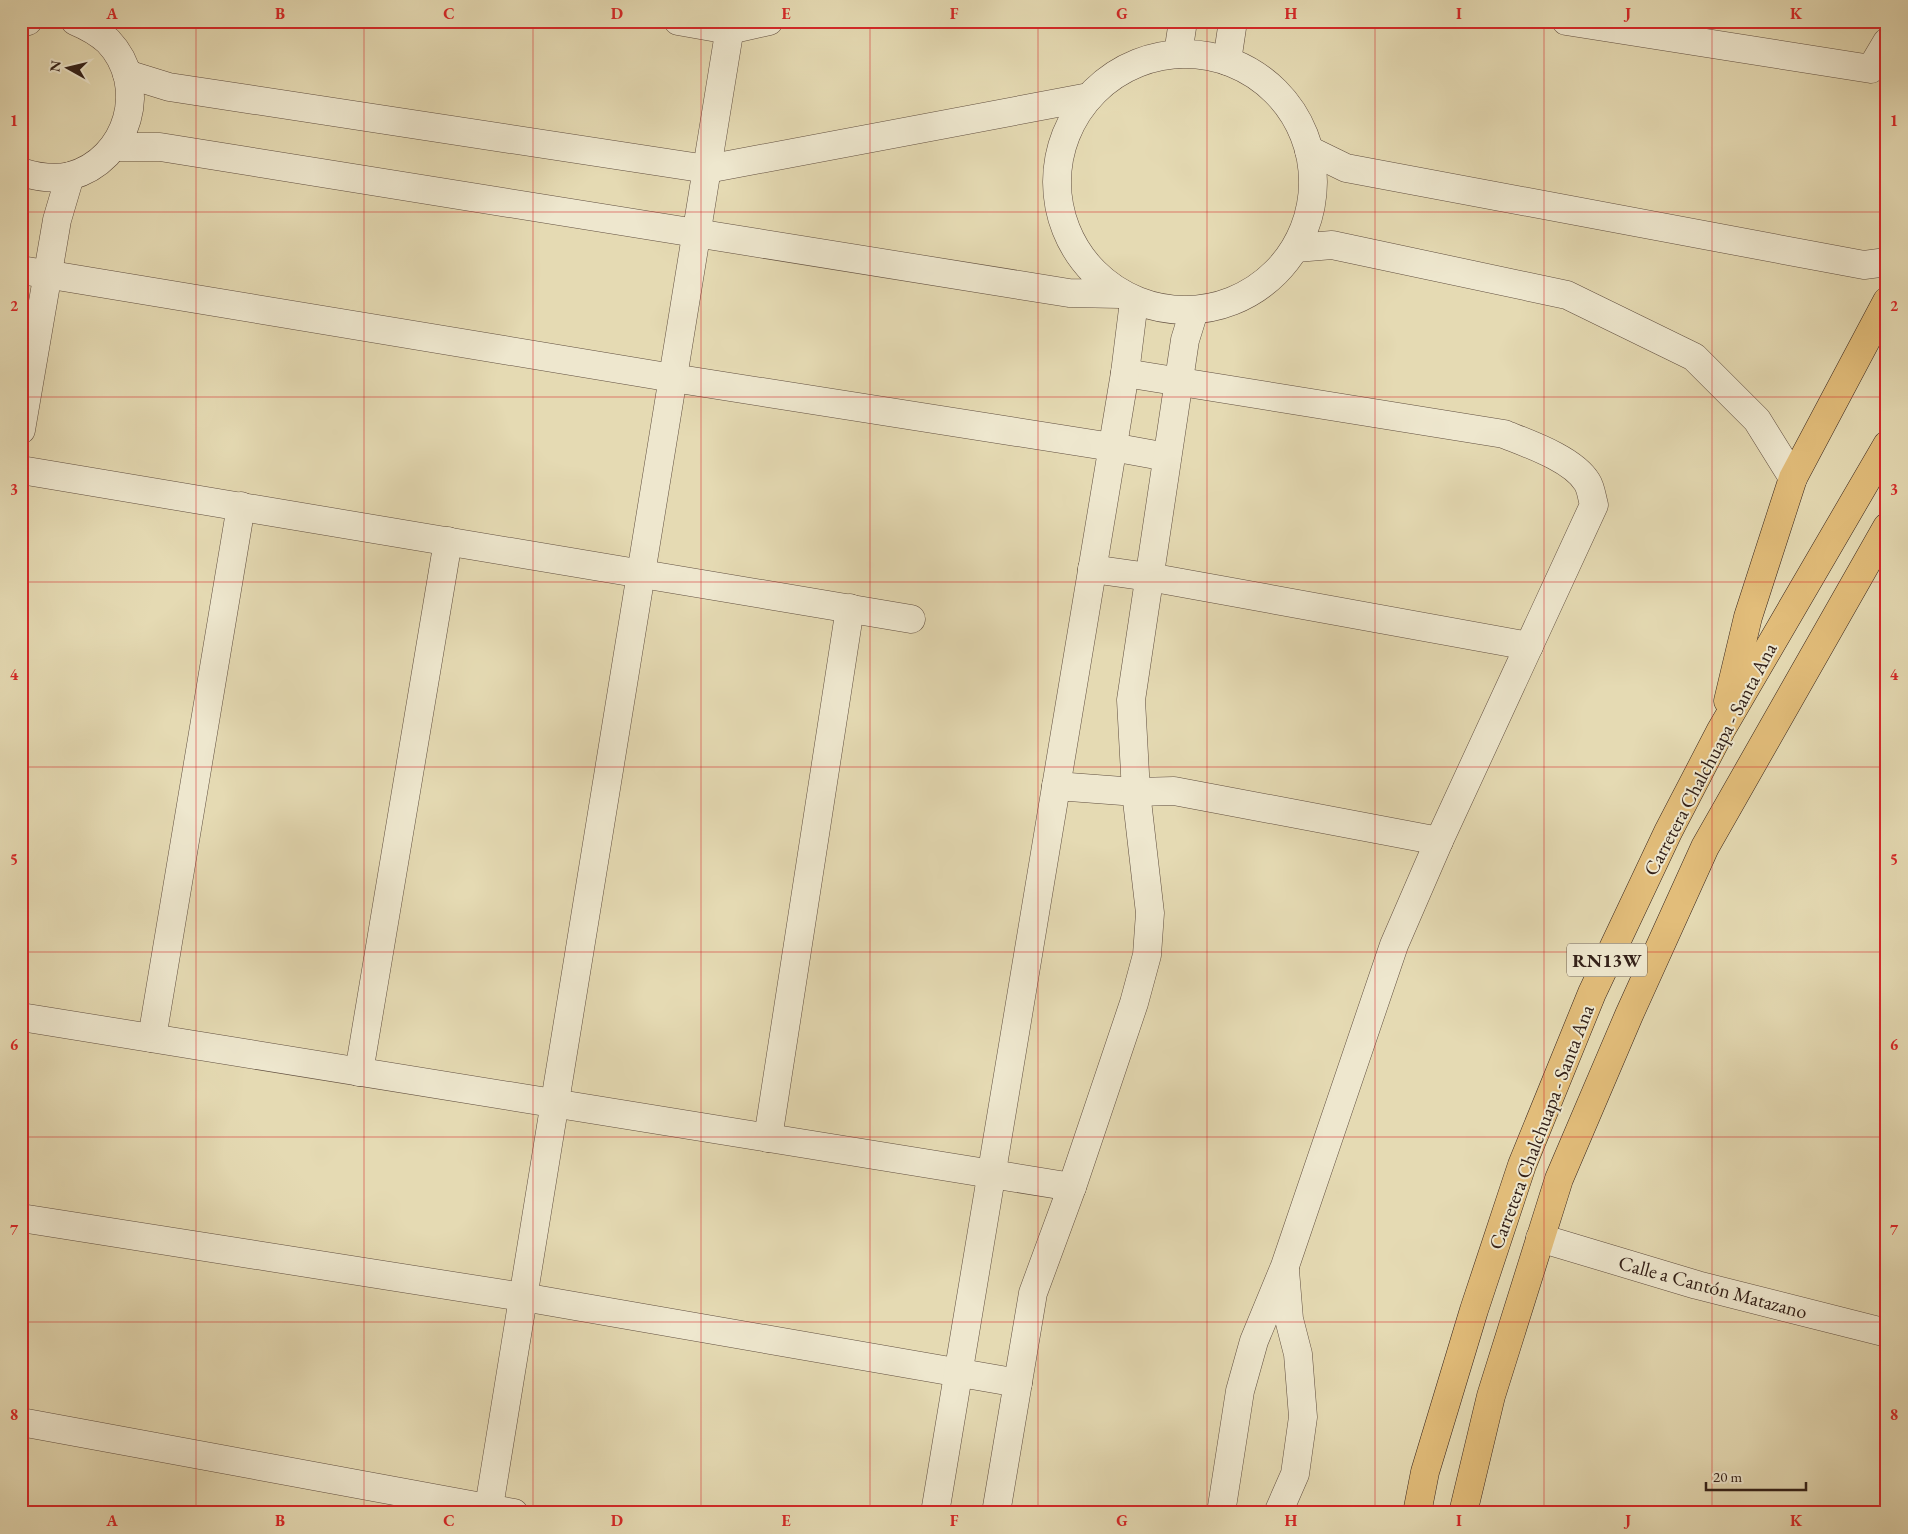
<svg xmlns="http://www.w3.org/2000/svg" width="1908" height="1534" font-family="'EB Garamond',serif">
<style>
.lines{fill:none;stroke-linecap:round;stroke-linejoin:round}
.minor-casing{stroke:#604e3f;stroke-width:29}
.highway-casing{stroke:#332018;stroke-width:29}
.minor{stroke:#eee7ce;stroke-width:28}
.highway{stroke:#e2bd7a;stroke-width:28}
.grid{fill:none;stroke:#d62828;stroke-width:1;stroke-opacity:0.55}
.labels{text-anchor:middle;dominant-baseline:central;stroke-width:4;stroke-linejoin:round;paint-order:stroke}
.shield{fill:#eee7ce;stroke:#6b5c4f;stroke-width:1}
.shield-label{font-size:19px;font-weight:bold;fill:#332018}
.street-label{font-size:20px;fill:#332018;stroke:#eee7ce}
.neatline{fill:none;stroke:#d62828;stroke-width:2}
.grid-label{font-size:16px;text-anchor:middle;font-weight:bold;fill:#d62828}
</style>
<rect width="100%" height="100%" fill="#e5dab3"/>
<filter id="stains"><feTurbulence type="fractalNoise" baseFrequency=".004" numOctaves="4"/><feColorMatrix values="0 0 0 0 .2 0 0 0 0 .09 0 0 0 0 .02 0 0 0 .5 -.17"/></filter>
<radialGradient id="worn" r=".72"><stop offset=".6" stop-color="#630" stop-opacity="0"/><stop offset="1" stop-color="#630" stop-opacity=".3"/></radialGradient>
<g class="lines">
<defs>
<g id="minor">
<path d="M678,21L729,30L769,21"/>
<path d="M1566,21L1871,69L1887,42"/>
<path d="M21,23L28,21"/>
<circle cx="1185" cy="182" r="128"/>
<path d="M1178,54L1183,21"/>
<path d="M1227,61L1233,21"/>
<path d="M127,74L169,87L707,169L1089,97"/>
<path d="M114,147H160L1069,293L1120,294"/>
<path d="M1309,150L1346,168L1864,265L1887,262"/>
<path d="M21,172C37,177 54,180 70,176C129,160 150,85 108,41C98,32 87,26 75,21"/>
<path d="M1296,248L1332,245L1567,295L1694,357L1757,420L1793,478"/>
<path d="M21,270L673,378L1112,447L1167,457"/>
<path d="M1125,373L1504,434C1529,444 1573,459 1587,482C1591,488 1592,498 1594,505L1439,841L1394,945L1285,1266L1254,1341L1240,1391L1221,1513"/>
<path d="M21,430L57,220L70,176"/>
<path d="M21,470L911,619"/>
<path d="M1092,569L1149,577L1529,646"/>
<path d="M1056,786L1136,792L1174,791L1439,841"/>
<path d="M21,1017L1072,1187"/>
<path d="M152,1038L241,506"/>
<path d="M359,1072L448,541"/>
<path d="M768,1138L850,608"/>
<path d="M21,1218L523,1297L1018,1383"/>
<path d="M1540,1238L1697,1285L1887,1333"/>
<path d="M21,1422L514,1513"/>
<path d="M488,1513L731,21"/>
<path d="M935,1513L1125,373L1134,301"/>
<path d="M996,1513L1033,1293L1072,1187L1134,1003L1147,955L1150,913L1136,792L1131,700L1185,340L1194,311"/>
<path d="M1278,1513L1295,1474L1303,1417L1298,1354L1289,1319L1285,1270"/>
</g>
<g id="highway">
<path d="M1728,701L1748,617L1793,478L1887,301"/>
<path d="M1417,1513L1425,1472L1474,1310L1522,1165L1592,993L1668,832L1721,730L1887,445"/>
<path d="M1463,1513L1491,1396L1559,1179L1629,1015L1705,847L1887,527"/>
</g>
</defs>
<use href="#minor" class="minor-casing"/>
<use href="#highway" class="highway-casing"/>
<use href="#minor" class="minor"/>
<use href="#highway" class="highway"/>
</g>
<path class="grid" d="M196,21V1513M364,21V1513M533,21V1513M701,21V1513M870,21V1513M1038,21V1513M1207,21V1513M1375,21V1513M1544,21V1513M1712,21V1513M21,212H1887M21,397H1887M21,582H1887M21,767H1887M21,952H1887M21,1137H1887M21,1322H1887"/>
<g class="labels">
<rect class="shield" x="1567" y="943.5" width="80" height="33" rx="4"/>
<g class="shield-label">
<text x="1607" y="960">RN13W</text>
</g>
<g class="street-label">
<text transform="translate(1710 759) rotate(-62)">Carretera Chalchuapa - Santa Ana</text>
<text transform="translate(1541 1127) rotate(-69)">Carretera Chalchuapa - Santa Ana</text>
<text transform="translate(1713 1287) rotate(15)">Calle a Cantón Matazano</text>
</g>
</g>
<rect width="1908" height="1534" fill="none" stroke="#e5dab3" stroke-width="55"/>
<g transform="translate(68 68) rotate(278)" stroke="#eee7ce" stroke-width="4" paint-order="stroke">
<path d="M0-4L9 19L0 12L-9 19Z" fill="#332018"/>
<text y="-8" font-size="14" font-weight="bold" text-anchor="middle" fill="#332018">N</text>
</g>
<path d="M1706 1482v8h100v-8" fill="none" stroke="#332018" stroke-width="2.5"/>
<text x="1713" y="1482" font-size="15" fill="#332018" stroke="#eee7ce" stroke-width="4" paint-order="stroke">20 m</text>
<rect x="28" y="28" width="1852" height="1478" class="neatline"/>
<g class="grid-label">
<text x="112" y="19">A</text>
<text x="280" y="19">B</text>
<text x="449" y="19">C</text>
<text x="617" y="19">D</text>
<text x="786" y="19">E</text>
<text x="954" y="19">F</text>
<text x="1122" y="19">G</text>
<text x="1291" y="19">H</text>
<text x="1459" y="19">I</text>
<text x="1628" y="19">J</text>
<text x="1796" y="19">K</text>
<text x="14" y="126">1</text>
<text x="1894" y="126">1</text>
<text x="14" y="311">2</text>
<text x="1894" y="311">2</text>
<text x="14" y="495">3</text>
<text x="1894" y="495">3</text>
<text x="14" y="680">4</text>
<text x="1894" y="680">4</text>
<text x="14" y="865">5</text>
<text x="1894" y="865">5</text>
<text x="14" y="1050">6</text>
<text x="1894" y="1050">6</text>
<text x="14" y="1235">7</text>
<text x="1894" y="1235">7</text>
<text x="14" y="1420">8</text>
<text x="1894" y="1420">8</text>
<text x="112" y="1526">A</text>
<text x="280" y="1526">B</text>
<text x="449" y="1526">C</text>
<text x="617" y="1526">D</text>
<text x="786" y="1526">E</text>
<text x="954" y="1526">F</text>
<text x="1122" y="1526">G</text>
<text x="1291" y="1526">H</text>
<text x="1459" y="1526">I</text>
<text x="1628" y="1526">J</text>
<text x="1796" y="1526">K</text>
</g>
<rect width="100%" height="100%" filter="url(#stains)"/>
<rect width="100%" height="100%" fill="url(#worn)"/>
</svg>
